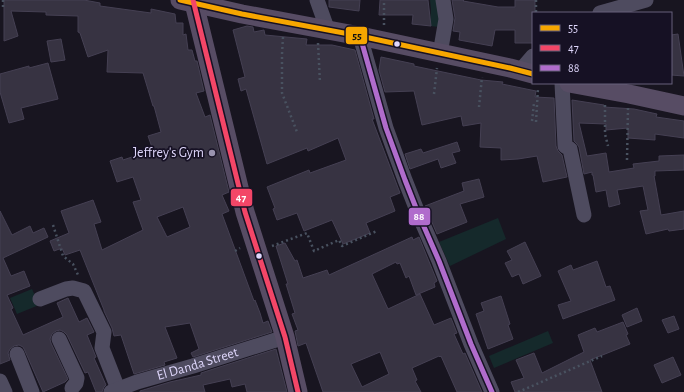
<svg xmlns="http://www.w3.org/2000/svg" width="684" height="392" font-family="'Alegreya Sans',sans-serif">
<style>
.green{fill:#15292b}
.building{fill:#373342;stroke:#454053;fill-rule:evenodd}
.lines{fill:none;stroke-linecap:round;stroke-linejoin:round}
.path{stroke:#495260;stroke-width:2.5;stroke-dasharray:2 3;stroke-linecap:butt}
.minor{stroke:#4e4b5f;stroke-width:15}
.major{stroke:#574c64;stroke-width:19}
.bus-1-casing{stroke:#161124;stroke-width:8}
.bus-2-casing{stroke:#161124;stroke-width:8}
.bus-3-casing{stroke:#161124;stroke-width:8}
.bus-1{stroke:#f7a600;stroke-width:5}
.bus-2{stroke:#f34667;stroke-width:5}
.bus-3{stroke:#b06ccc;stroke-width:5}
.bus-dot{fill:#dfd7fc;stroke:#161124;stroke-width:1.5}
.poi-dot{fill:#9993af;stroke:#161124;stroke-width:1.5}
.labels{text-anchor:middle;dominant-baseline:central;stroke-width:3.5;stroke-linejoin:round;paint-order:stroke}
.poi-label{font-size:14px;fill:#dfd7fc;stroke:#161124;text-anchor:end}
.street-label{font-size:14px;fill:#dfd7fc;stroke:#161124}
.line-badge{stroke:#161124;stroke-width:1.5}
.badge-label{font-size:11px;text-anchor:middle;font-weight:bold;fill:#fff}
.pale-badge-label{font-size:11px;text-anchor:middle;font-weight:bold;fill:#111}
</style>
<rect width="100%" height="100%" fill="#181520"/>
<g class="green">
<path d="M430,0H439V27L430,26L431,9Z"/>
<path d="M498,218L506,239L450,266L439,242Z"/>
<path d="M32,289L39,305L17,314L10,298Z"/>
<path d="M548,331L553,343L494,368L489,356Z"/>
</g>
<g class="building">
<path d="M4,0H84L100,3V6L151,13V9L175,14L176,23H183V35L186,34L188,50H192L195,61H197L204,91L196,93L205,117L210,115L229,192L222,195L229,211L222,214L254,301L255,300L260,313L263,323L268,321L272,332L193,357L191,353L199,349L190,323L165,327L177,358L164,362L165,365L134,374L121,335L114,336L112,328L104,311V310L80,250L65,255L62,248L54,251L50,241L69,233L61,211L93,200L101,222L94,224L102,250L143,230L133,202L141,200L133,177L117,182L110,161L122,157L123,160L153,150L148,136L161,132L154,106H153L143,73L107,72L108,50L88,57L80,33L78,32V16L46,15V12L11,11L18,36L4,41ZM183,207L190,227L167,237L157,217Z"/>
<path d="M329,0H360L359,11L329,7Z"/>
<path d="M380,0H428L431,26L412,24L413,15H379Z"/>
<path d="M452,0H464L463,1L498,7H515V0H535V13H533V43H515V30H495L492,46L459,40L460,32L453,31L455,18Z"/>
<path d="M247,26L253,27L254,32L264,30L265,35L307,39L306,45H332L355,50L374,119H372L400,193L390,197L395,211L366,223L370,233L343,244L332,220L304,231L297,213L277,220L273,209L275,208L267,187L309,170L310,173L346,160L338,138L308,151L307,148L267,164L246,89L241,91L238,79L245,77L233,30Z"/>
<path d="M678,34L684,76L671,75V35Z"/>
<path d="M61,39L65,60L51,62L47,41Z"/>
<path d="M381,57L414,64V66L481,80L503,82L502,84L536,91L535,97L554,98L556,146L558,151L562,155L567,177L543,182L537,156L518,159L501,160V148L480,147L481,123L463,126L461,116L422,125L414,91L385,92L379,70Z"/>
<path d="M48,63L58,99L21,108L24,119L9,123L0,92V74L29,66V68Z"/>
<path d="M572,100L604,105V107L634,109L657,114L656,117L684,121V138L655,134V140L628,138V128L606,130V124L579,123L587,156L606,153L609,172L634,168L633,164L659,161V156L684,155V170L655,171V176H654L661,215L684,211V229L669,231L668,229L646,234L640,211L648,210L643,186L617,190L620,204L609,207L606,190L596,192L593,175H592V172L584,174L579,147L577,144L574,141Z"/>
<path d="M457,142L460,151L452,153L456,163L441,168L438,159L410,169L405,154L421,149L423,153Z"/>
<path d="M479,179L484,197L460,204L467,222L437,234L425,206L464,191L462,183Z"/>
<path d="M0,211L12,235L30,226L33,233L44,228L48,237L3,258L11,276L24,271L30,286L7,295L13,308L11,309L23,335L63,317L57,303L68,298L79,322L87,318L94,332L87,335L96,357L94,358L106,385L104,387L102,392H96L88,372L85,373L67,335L64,332L60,330L56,331L52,334L50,339L51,343L68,379L65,382L43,392L25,351L23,347L19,345L14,346L10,349L8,353L10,360L0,364Z"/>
<path d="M412,237L413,240L419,237L437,281L434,283L435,287L416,295L409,276L406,278L400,263L397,264L396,262L372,274L388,309L420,294L434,325L451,318L457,333L454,334L463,354L465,353L482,392H457L441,356L440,357L439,356L412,368L417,380L415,381L421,392H323L306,343L298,346L295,331L298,330L292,314L295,313L286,284H288L276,246L285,243L295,261L297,260L303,278L327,270L329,275ZM380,352L389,374L362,387L351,364Z"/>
<path d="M525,242L541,276L523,284L519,274L512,277L505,263L512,260L507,251Z"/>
<path d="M597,261L606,287L610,286L615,300L563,319L558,305L571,301L558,271L571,265L573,270Z"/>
<path d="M501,296L510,324L508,325L513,339L488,349L476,314L484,311L481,303Z"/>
<path d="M637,308L642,321L627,327L622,315Z"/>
<path d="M674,316L679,329L668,333L662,320Z"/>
<path d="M623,322L628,334L626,335L630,344L590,360L602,392H515L511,382L524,378L516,360L534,353L542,373L584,352L578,335L595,328L597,332Z"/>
<path d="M276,349L287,392H247L245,384L232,387L230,379L203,385L205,392H140V391L170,382L201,375V373Z"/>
<path d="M673,357L681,375L662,383L654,365Z"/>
</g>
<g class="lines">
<g class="path">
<path d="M3,0V7"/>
<path d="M536,0V13"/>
<path d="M384,25V0"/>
<path d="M283,37L282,54V93L297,132"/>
<path d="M318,43L320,83"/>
<path d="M434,94L437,68"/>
<path d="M605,105V134L608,146"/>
<path d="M479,107L482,77"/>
<path d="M532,121L534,103"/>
<path d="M536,122L538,88"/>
<path d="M627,160L628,108"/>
<path d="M53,225L63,256L73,264L78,275"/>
<path d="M272,246L307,233L314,251L339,240L342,246L377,231"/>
<path d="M235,251L240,248"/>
<path d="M518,392L602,356"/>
</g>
<g class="minor">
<path d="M317,0L328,31"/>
<path d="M600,13L646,0"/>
<path d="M360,36L386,128L405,180L418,213L439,261L471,344L492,392"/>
<path d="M440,54L446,19L443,0"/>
<path d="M520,71L533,56"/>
<path d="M562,83L565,146L570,149L584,215"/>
<path d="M40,299L66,289L73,288L84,291L104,332L102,348L118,389"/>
<path d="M59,339L77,378L76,383L72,388"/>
<path d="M17,354L32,392"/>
<path d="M0,381L5,392"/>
<path id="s1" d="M111,392L137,382L193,366L285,337"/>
</g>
<g class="major">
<path d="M180,0L242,14L360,36L510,68L533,74"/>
<path d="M194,3L245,212L285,337L298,392"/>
<path d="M569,83L629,94L684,106"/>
</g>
<defs>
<path id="bus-1" d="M180,0L242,14L360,36L510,68L533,74"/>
<path id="bus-2" d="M193,0L245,212L285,337L298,392"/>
<path id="bus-3" d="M360,36L386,128L405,180L418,213L439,261L471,344L492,392"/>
</defs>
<use href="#bus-1" class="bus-1-casing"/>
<use href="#bus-2" class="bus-2-casing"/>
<use href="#bus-3" class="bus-3-casing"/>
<use href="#bus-1" class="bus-1"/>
<use href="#bus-2" class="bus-2"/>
<use href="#bus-3" class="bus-3"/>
</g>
<g class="bus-dot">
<circle cx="397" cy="44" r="3.5"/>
<circle cx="259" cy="256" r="3.5"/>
</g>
<circle class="poi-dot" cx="212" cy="153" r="4"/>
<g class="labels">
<g class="poi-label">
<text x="204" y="153">Jeffrey's Gym</text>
</g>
<g class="street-label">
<text stroke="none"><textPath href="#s1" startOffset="91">El Danda Street</textPath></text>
</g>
</g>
<g class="line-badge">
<rect x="345" y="26" width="23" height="19" rx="4" fill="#f7a600"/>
<rect x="230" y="188" width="23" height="19" rx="4" fill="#f34667"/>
<rect x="408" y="207" width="23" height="19" rx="4" fill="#b06ccc"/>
</g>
<g class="badge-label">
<text x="241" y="201">47</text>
<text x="419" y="220">88</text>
</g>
<g class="pale-badge-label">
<text x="357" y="39">55</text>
</g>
<rect x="532" y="12" width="140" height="72" fill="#161124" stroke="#66607a"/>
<rect x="540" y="25" width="20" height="6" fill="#f7a600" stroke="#66607a"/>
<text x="568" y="32" font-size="12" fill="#dfd7fc">55</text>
<rect x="540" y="45" width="20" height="6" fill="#f34667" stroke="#66607a"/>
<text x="568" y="52" font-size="12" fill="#dfd7fc">47</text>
<rect x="540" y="65" width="20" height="6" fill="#b06ccc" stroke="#66607a"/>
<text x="568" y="72" font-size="12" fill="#dfd7fc">88</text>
</svg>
